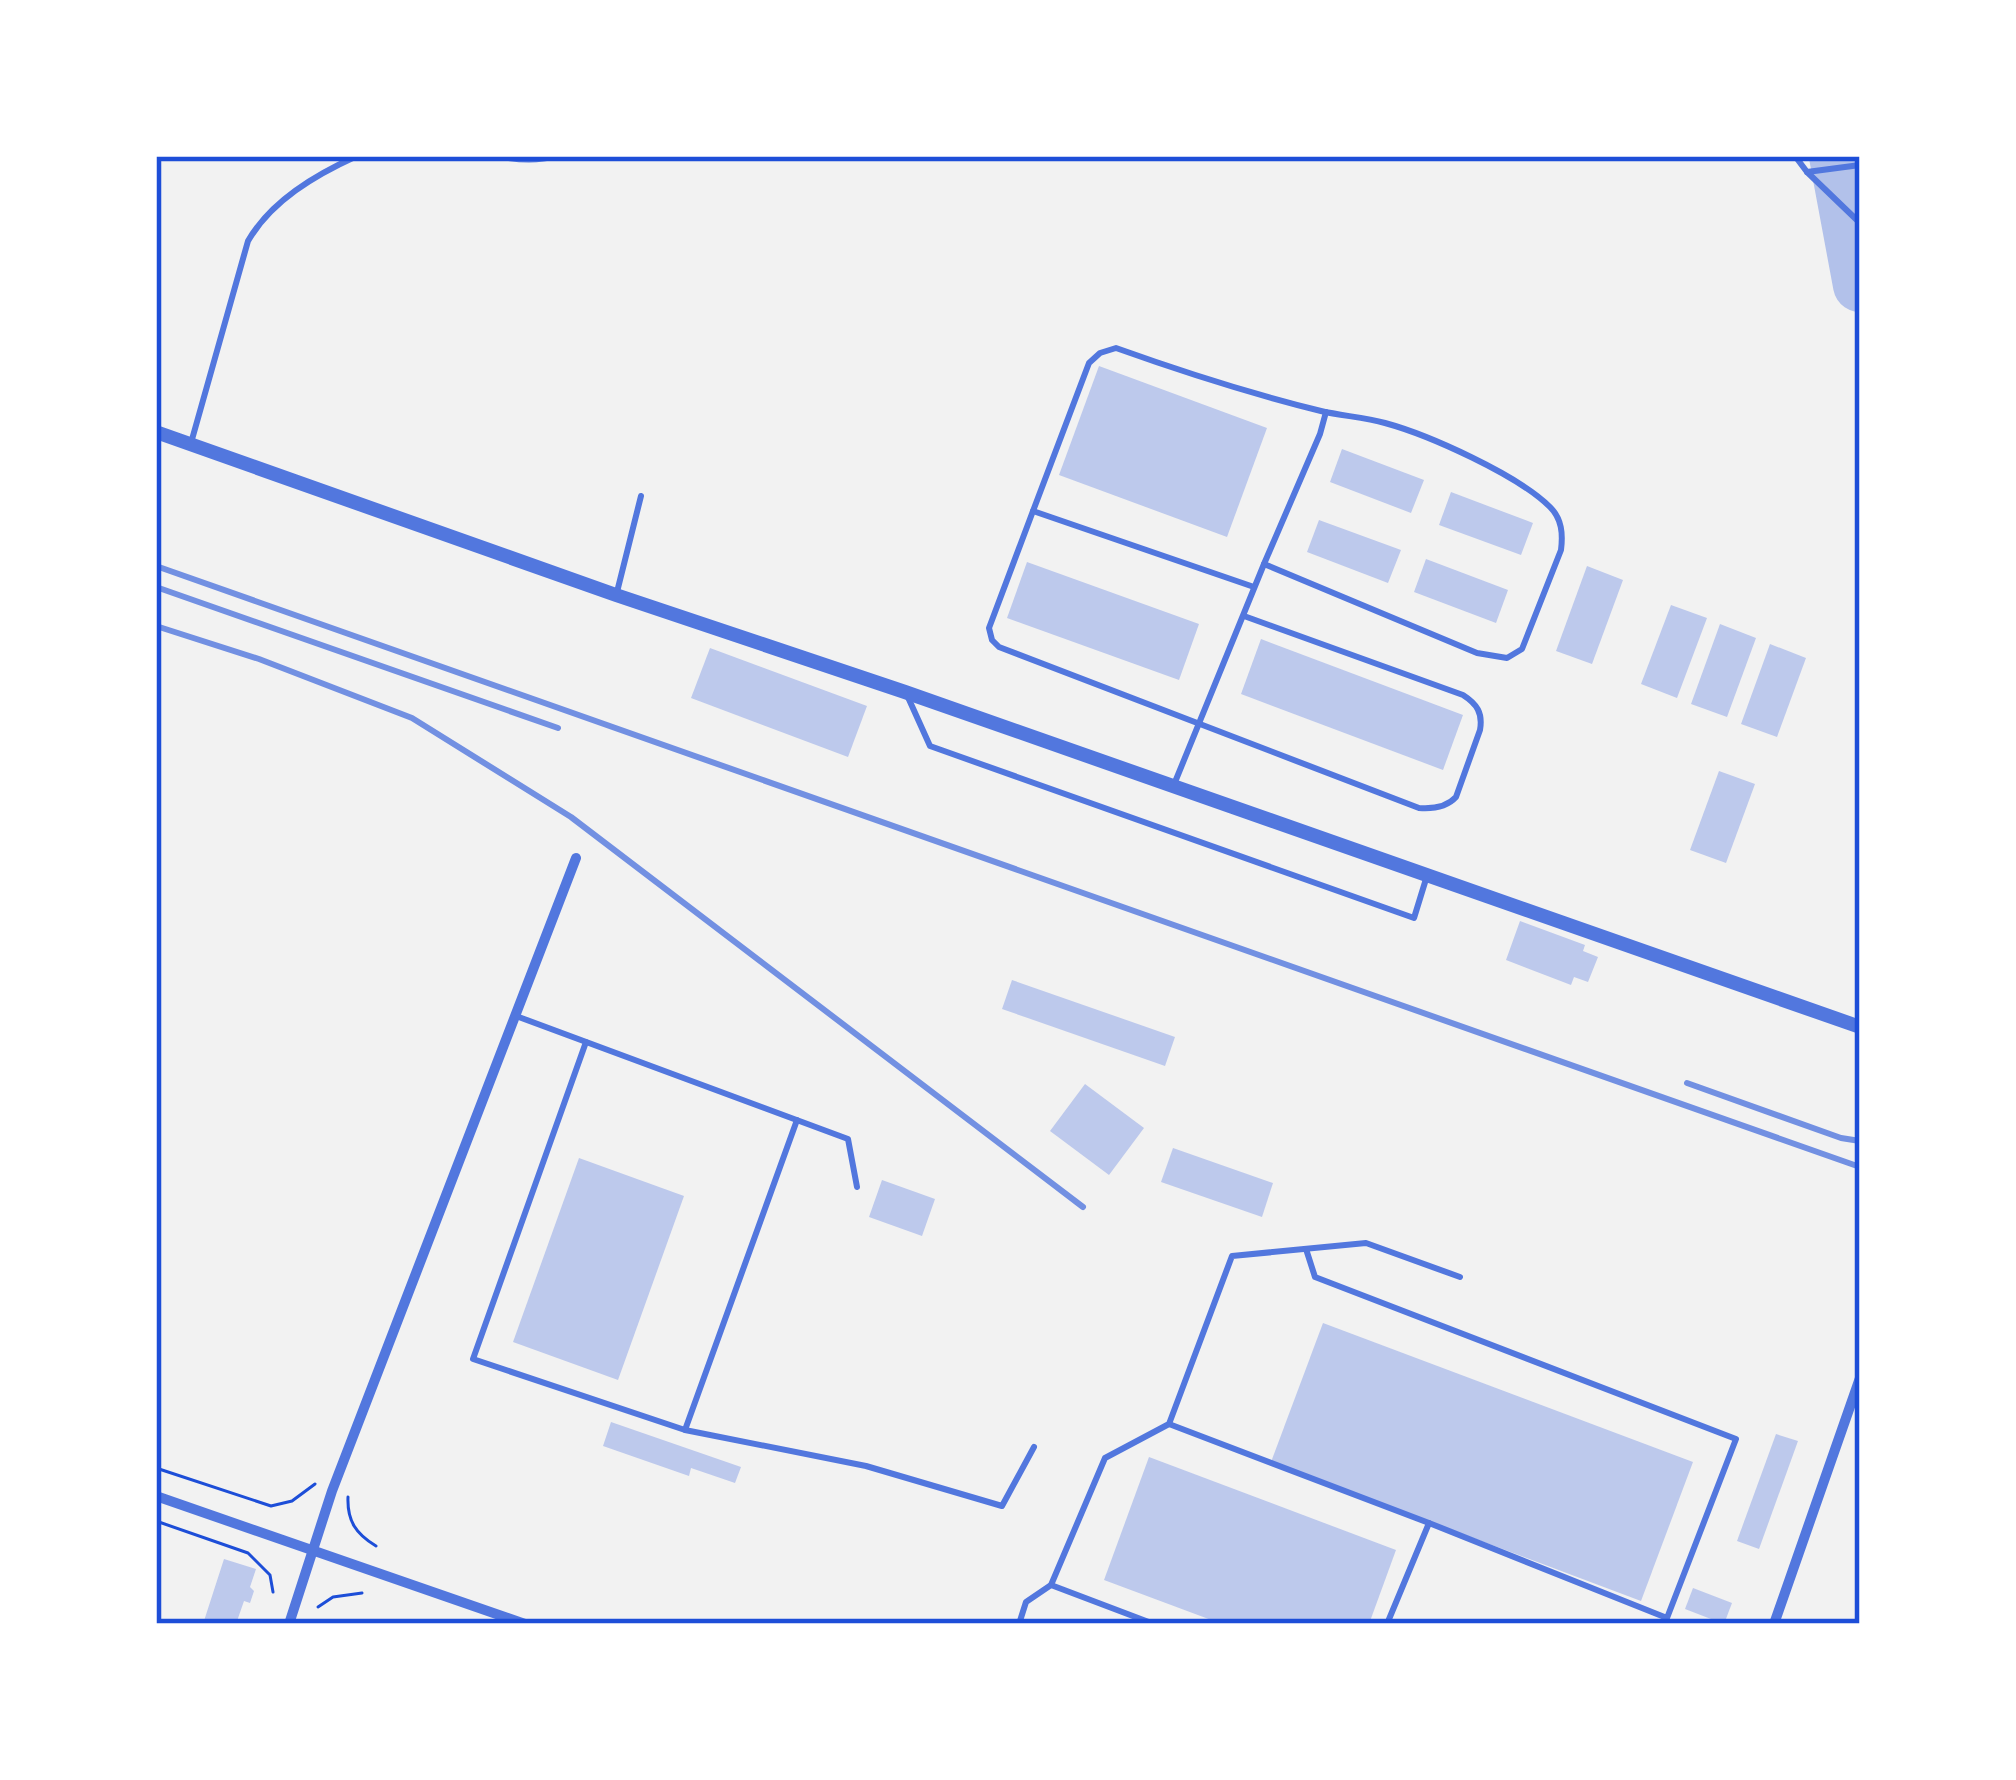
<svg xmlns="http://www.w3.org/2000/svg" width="2016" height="1780" font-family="'Exo 2',sans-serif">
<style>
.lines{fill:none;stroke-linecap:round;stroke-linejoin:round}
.taxiway{stroke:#b2c1ea;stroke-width:54}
.building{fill:#bdc9ec}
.path{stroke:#1d4ed8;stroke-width:3}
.service{stroke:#5277de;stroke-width:6}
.minor{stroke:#5277de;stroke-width:10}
.tertiary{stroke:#5277de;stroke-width:14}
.rail{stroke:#7290e2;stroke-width:6}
.neatline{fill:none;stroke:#1d4ed8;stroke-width:4.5}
</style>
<rect width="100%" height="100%" fill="#f2f2f2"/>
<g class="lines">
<path class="taxiway" d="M1836,156L1860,285"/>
</g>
<g class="building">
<path d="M1099,366L1267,428L1227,537L1059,475Z"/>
<path d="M1342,449L1424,480L1411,513L1330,482Z"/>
<path d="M1451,492L1533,523L1521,555L1439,525Z"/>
<path d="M1319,520L1401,550L1388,583L1307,552Z"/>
<path d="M1426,559L1508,590L1496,623L1414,592Z"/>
<path d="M1027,562L1199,624L1179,680L1007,618Z"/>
<path d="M1587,566L1623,580L1592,664L1556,651Z"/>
<path d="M1671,605L1707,618L1677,698L1641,684Z"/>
<path d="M1720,624L1756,638L1727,717L1691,704Z"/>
<path d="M1261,639L1463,715L1443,770L1241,694Z"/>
<path d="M1770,644L1806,658L1777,737L1741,724Z"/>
<path d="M710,648L867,706L848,757L691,698Z"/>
<path d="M1719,771L1755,784L1726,863L1690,850Z"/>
<path d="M1520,921L1585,945L1583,951L1598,957L1588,982L1574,977L1571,985L1506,960Z"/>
<path d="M1012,980L1175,1037L1165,1066L1002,1009Z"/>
<path d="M1085,1084L1144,1128L1109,1175L1050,1131Z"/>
<path d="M1173,1148L1273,1183L1262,1217L1161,1182Z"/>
<path d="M579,1158L684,1196L618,1380L513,1342Z"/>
<path d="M882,1180L935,1199L922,1236L869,1217Z"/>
<path d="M1323,1323L1693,1462L1641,1601L1271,1462Z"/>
<path d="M611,1422L741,1467L735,1483L691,1468L689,1476L603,1446Z"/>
<path d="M1776,1434L1798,1441L1759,1549L1737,1541Z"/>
<path d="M1149,1457L1396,1550L1369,1624H1222L1104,1580Z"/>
<path d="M224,1559L256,1569L250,1587L254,1591L250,1603L244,1601L236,1624H203Z"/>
<path d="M1693,1588L1732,1603L1724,1624L1685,1609Z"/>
</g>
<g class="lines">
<g class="path">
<path d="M156,1468L271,1506L292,1501L315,1484"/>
<path d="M348,1497C347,1521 356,1534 376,1546"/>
<path d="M156,1521L248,1553L270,1575L273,1592"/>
<path d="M318,1607L333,1597L362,1593"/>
</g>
<g class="service">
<path d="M496,156C516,160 536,162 556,156"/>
<path d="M1795,156L1807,172L1860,223"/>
<path d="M1807,172L1860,165"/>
<path d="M191,443L248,241C271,201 315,175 357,156"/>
<path d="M1033,511L1089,363L1100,353L1116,348C1183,372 1252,394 1321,411C1342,416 1364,417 1385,423C1429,435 1518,475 1550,507C1562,519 1563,534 1561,550L1522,649L1507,658L1477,653L1264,564"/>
<path d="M617,592L641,496"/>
<path d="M1244,616L1463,695C1477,704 1483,713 1480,730L1456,797C1447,807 1433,809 1419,808L999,647L992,640L989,628L1033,511L1254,587"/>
<path d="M907,695L930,746L1414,918L1426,879"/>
<path d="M1173,787L1264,564L1320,434L1326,412"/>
<path d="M516,1016L848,1139L857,1187"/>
<path d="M586,1042L473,1359L685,1430L866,1466L1002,1506L1034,1447"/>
<path d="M1169,1424L1429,1523L1667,1618L1736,1439L1315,1277L1306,1249"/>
<path d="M685,1430L797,1120"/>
<path d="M1051,1585L1154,1624"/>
<path d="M1019,1624L1026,1602L1051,1585L1105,1458L1169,1424L1232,1256L1366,1243L1460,1277"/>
<path d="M1387,1624L1429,1523"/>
</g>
<g class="minor">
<path d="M156,1496L525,1624"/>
<path d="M289,1624L332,1491L576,858"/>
<path d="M1774,1624L1860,1378"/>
</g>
<path class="tertiary" d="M156,432L616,595L905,692L1860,1027"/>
<g class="rail">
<path d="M156,566L1860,1167"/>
<path d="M156,587L558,728"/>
<path d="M156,626L259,659L412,718L571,817L1083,1207"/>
<path d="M1687,1083L1841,1138L1860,1141"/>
</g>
</g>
<rect width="2016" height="1780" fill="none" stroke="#ffffff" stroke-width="318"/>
<rect x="159" y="159" width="1698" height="1462" class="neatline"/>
</svg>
